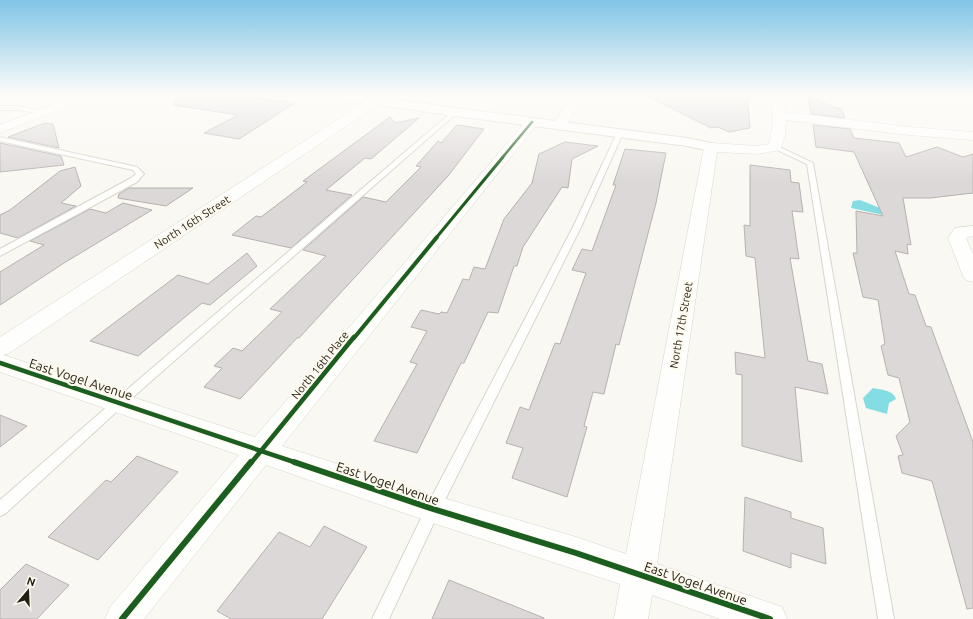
<svg xmlns="http://www.w3.org/2000/svg" width="973" height="619" font-family="Ubuntu,sans-serif">
<style>
.water{fill:#84dde3}
.building{fill:#ddd8d8;stroke:#b7b1b1}
.lines{fill:none;stroke-linecap:round;stroke-linejoin:round}
.service-casing{stroke:#d8d5cd;stroke-width:2}
.minor-casing{stroke:#d8d5cd;stroke-width:1}
.tertiary-casing{stroke:#d8d5cd;stroke-width:2}
.service{fill:#fefefd;fill-rule:evenodd}
.minor{fill:#fefefd;fill-rule:evenodd}
.tertiary{fill:#fefefd;fill-rule:evenodd}
.cycleway-far4-casing{stroke:#fdf9ee;stroke-width:4}
.cycleway-far3-casing{stroke:#fdf9ee;stroke-width:5}
.cycleway-far2-casing{stroke:#fdf9ee;stroke-width:6}
.cycleway-far1-casing{stroke:#fdf9ee;stroke-width:7}
.cycleway-casing{stroke:#fdf9ee;stroke-width:8}
.cycleway-far4{stroke:#1b5e20;stroke-width:2.5}
.cycleway-far3{stroke:#1b5e20;stroke-width:3}
.cycleway-far2{stroke:#1b5e20;stroke-width:4}
.cycleway-far1{stroke:#1b5e20;stroke-width:4.5}
.cycleway{stroke:#1b5e20;stroke-width:6}
.labels{text-anchor:middle;dominant-baseline:central;stroke-width:4;stroke-linejoin:round;paint-order:stroke}
.street-label{font-size:11px;fill:#221e14;stroke:#fdf9ee}
.near-street-label{font-size:13px;fill:#221e14;stroke:#fdf9ee}
</style>
<rect width="100%" height="100%" fill="#faf8f2"/>
<g class="water">
<path d="M860,200L885,210L893,217L851,208L853,201Z"/>
<path d="M873,388C882,390 893,390 896,399L889,403L887,414L866,408L863,398Z"/>
</g>
<g class="building">
<path d="M175,94H229L295,103L239,139L204,133L238,115L174,105Z"/>
<path d="M643,94H747L750,128L729,132L718,127L711,128Z"/>
<path d="M808,97L837,108H841L845,118L811,114Z"/>
<path d="M390,117L395,123L419,118L371,159L365,158L326,190L352,195L291,248L232,235L256,216L261,217L307,182L303,181Z"/>
<path d="M45,123L53,124L59,148L8,137Z"/>
<path d="M457,125L484,129L448,176L426,200L299,338H297L240,399L204,387L222,368L214,366L233,348L242,351L282,312L270,309L326,256L303,250L363,197L386,202L421,167L416,166L438,141L441,143Z"/>
<path d="M813,125L850,129L854,138L899,143L906,157L937,147L963,157L973,154V193L930,198H903L911,245L907,244L908,254L895,251L909,294L915,295L926,326L931,327L973,442V608L967,609L932,481L902,473L898,456L903,455L896,436L910,422L899,378L888,375L881,346L885,344L878,300L863,297L853,253H857L856,211L883,216L854,152L816,147Z"/>
<path d="M565,142L598,146L572,159L568,188L562,187L523,247L517,266H514L498,313L488,312L464,363H461L417,453L374,441L417,364L410,362L427,331L411,327L421,310L439,314L441,312L447,313L463,279L469,280L474,267L485,269L504,219L532,183L539,154Z"/>
<path d="M0,143L61,156L64,165L0,172Z"/>
<path d="M625,149L666,153L656,203L619,345L616,344L604,394L593,392L584,426L587,427L567,497L512,478L523,448L506,443L520,407L529,410L555,343L560,344L586,273L572,270L582,249L592,251L616,185H613Z"/>
<path d="M750,165L790,170L791,182L799,183L803,212L792,211L799,259L790,258L808,361L822,364L828,394L795,387L802,462L742,446V375L736,374L735,352L765,358L755,258L746,256L744,225L750,226Z"/>
<path d="M75,167L81,186L61,203L76,206L18,238L0,233V215L10,210L60,171Z"/>
<path d="M129,188H193L166,206L118,198L119,194Z"/>
<path d="M123,203L152,210L64,263L0,305V272L44,245L30,241L90,209L106,213Z"/>
<path d="M247,253L257,266L210,305L202,303L138,356L90,341L178,275L208,284Z"/>
<path d="M0,415L27,426L0,447Z"/>
<path d="M137,456L178,472L98,560L48,537L106,480L111,482Z"/>
<path d="M745,497L791,512V518L823,528L826,564L791,553V568L743,551Z"/>
<path d="M324,526L367,547L322,619H231L217,611L279,532L310,547Z"/>
<path d="M26,564L69,585L37,619H0V590Z"/>
<path d="M449,580L544,618V619H432Z"/>
</g>
<g class="lines">
<defs>
<g id="service">
<path d="M0,106H19L48,112L45,114L19,110H0Z"/>
<path d="M453,111L458,112L124,405L5,514L0,516V500L116,399Z"/>
<path d="M620,131L623,133L581,227L438,514L389,619H372L428,504L573,227L617,133Z"/>
<path d="M0,137L137,167L144,174L137,182L0,256V249L131,178L136,174L133,170L0,141Z"/>
<path d="M775,145L813,163L894,619H878L807,164L773,148V146Z"/>
</g>
<g id="minor">
<path d="M81,94H98L96,96L0,133V125Z"/>
<path d="M375,94H388L367,112L8,354L3,355L255,437L528,119H536L538,122L536,125L282,446L433,495L576,537L626,554L704,147L706,144L711,143L757,146L769,144L773,121L771,94H783L785,112L909,127L973,132V140L909,135L786,120L785,135L780,150L757,154L717,152L657,564L782,607L787,619H720L652,595L648,619H614L620,584L433,523L266,465L144,619H105L110,607L239,455L0,372V337L359,106Z"/>
<path d="M573,94H585L564,128H554L553,125Z"/>
<path d="M973,226V236L966,238L973,254V282L966,280L963,276L948,238L955,228Z"/>
</g>
<path id="tertiary" d="M327,94H358L455,108L687,138L716,144L718,147L716,150L711,151L687,146L455,116L333,98L329,97Z"/>
</defs>
<use href="#service" class="service-casing"/>
<use href="#minor" class="minor-casing"/>
<use href="#tertiary" class="tertiary-casing"/>
<use href="#service" class="service"/>
<use href="#minor" class="minor"/>
<use href="#tertiary" class="tertiary"/>
<defs>
<path id="cycleway-far4" d="M502,158L532,122"/>
<path id="cycleway-far3" d="M436,238L503,157"/>
<path id="cycleway-far2" d="M354,338L437,237"/>
<g id="cycleway-far1">
<path d="M0,363L297,463"/>
<path d="M251,463L354,337"/>
</g>
<g id="cycleway">
<path d="M294,462L433,509L576,553L770,619"/>
<path d="M122,619L251,462"/>
</g>
</defs>
<use href="#cycleway-far4" class="cycleway-far4-casing"/>
<use href="#cycleway-far3" class="cycleway-far3-casing"/>
<use href="#cycleway-far2" class="cycleway-far2-casing"/>
<use href="#cycleway-far1" class="cycleway-far1-casing"/>
<use href="#cycleway" class="cycleway-casing"/>
<use href="#cycleway-far4" class="cycleway-far4"/>
<use href="#cycleway-far3" class="cycleway-far3"/>
<use href="#cycleway-far2" class="cycleway-far2"/>
<use href="#cycleway-far1" class="cycleway-far1"/>
<use href="#cycleway" class="cycleway"/>
</g>
<linearGradient id="sky" x2="0" y2="1"><stop stop-color="#80c4e6"/><stop offset="0.52" stop-color="#fdfcf9"/><stop offset="1" stop-color="#fdfcf9" stop-opacity="0"/></linearGradient>
<rect width="973" height="181" fill="url(#sky)"/>
<g class="labels">
<g class="street-label">
<text transform="translate(192 222) rotate(-33)">North 16th Street</text>
<text transform="translate(681 325) rotate(-80)">North 17th Street</text>
<text transform="translate(320 365) rotate(-51)">North 16th Place</text>
</g>
<g class="near-street-label">
<text transform="translate(81 379) rotate(18)">East Vogel Avenue</text>
<text transform="translate(388 483) rotate(19)">East Vogel Avenue</text>
<text transform="translate(696 583) rotate(19)">East Vogel Avenue</text>
</g>
</g>
<g transform="translate(28 591) rotate(19)" stroke="#fdf9ee" stroke-width="3" paint-order="stroke">
<path d="M0-3L7 15L0 10L-7 15Z" fill="#221e14"/>
<text y="-6" font-size="11" font-weight="bold" text-anchor="middle" fill="#221e14">N</text>
</g>
</svg>
